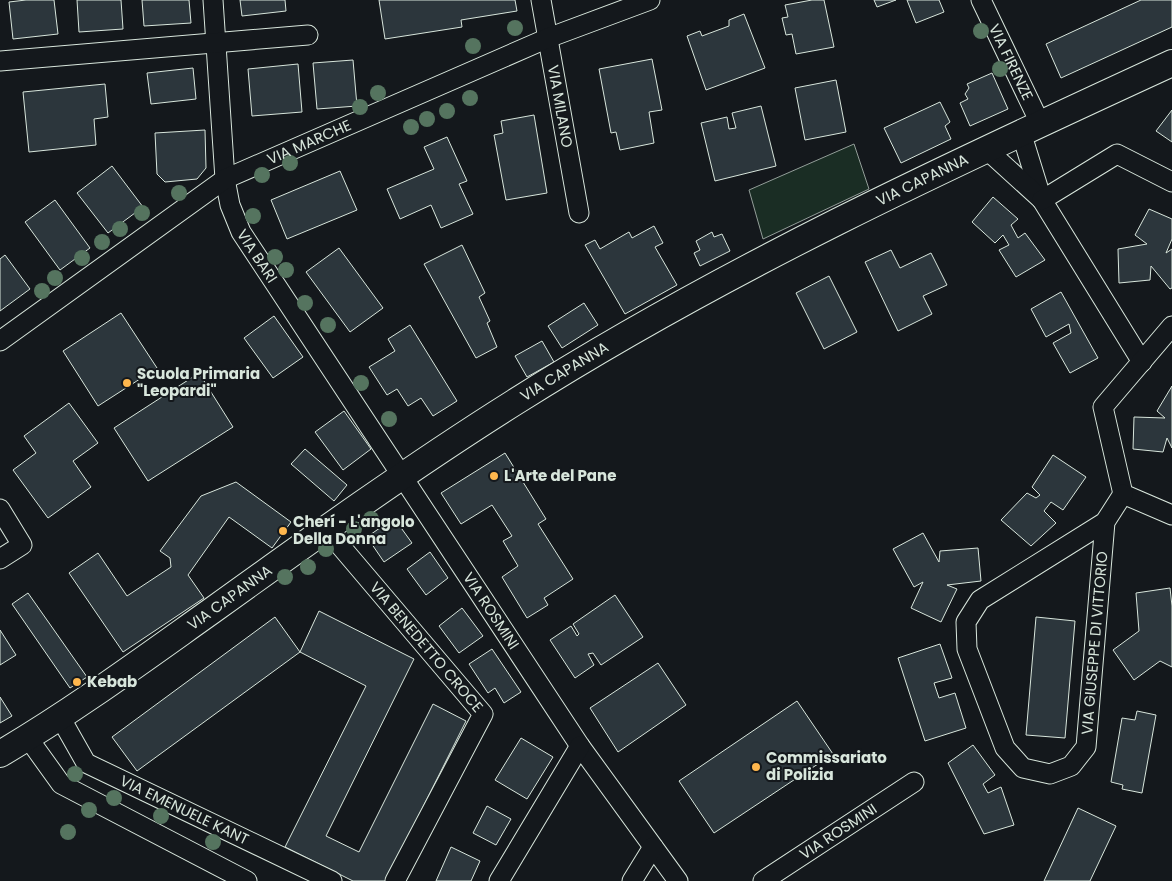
<svg xmlns="http://www.w3.org/2000/svg" width="1172" height="881" font-family="Poppins,sans-serif">
<style>
.green{fill:#1a2d24;stroke:#939e99}
.building{fill:#2c363c;stroke:#d8e6dc}
.lines{fill:none;stroke-linecap:round;stroke-linejoin:round}
.minor-casing{stroke:#d8e6dc;stroke-width:21}
.secondary-casing{stroke:#d8e6dc;stroke-width:28}
.minor{stroke:#14181c;stroke-width:19}
.secondary{stroke:#14181c;stroke-width:26}
.tree{fill:#55745f}
.poi-dot{fill:#ffb74d;stroke:#14181c;stroke-width:2}
.labels{text-anchor:middle;stroke-width:4;stroke-linejoin:round;paint-order:stroke}
.street-label{font-size:15px;fill:#d8e6dc;stroke:#14181c}
.poi-label{font-size:15px;font-weight:bold;fill:#d8e6dc;stroke:#14181c;text-anchor:start}
</style>
<rect width="100%" height="100%" fill="#14181c"/>
<path class="green" d="M854 144 869 189 763 239 749 190Z"/>
<g class="building">
<path d="M26 0H54L58 34 13 39 9 2Z"/>
<path d="M77 0H121L123 29 79 32Z"/>
<path d="M142 0H189L191 23 144 26Z"/>
<path d="M240 0H285L286 11 242 16Z"/>
<path d="M379 0H515L517 11 461 20 462 27 385 39Z"/>
<path d="M812 0H824L834 47 796 54 792 34 786 35 782 18 788 17 785 5Z"/>
<path d="M874 0H896L877 7Z"/>
<path d="M907 0H939L944 12 916 23Z"/>
<path d="M1141 0H1172V27L1061 78 1046 44Z"/>
<path d="M744 14 765 68 706 90 687 36 700 31 702 36 729 26V20Z"/>
<path d="M652 59 662 110 649 112 654 143 620 150 616 132 611 133 599 69Z"/>
<path d="M353 60 357 106 317 109 313 63Z"/>
<path d="M298 64 302 112 252 116 248 69Z"/>
<path d="M193 68 196 99 151 104 147 73Z"/>
<path d="M992 73 1008 109 970 126 960 103 968 99 965 94 969 88 967 84Z"/>
<path d="M836 80 846 132 805 140 795 88Z"/>
<path d="M105 84 108 117 94 119 96 145 29 152 23 92Z"/>
<path d="M940 102 950 122 945 126 951 139 901 163 884 128Z"/>
<path d="M761 106 776 166 715 181 701 123 727 117 729 129 736 128 732 113Z"/>
<path d="M1172 110V142L1156 131Z"/>
<path d="M534 115 547 193 506 200 494 135 503 133 501 121Z"/>
<path d="M205 130 206 168 197 179 165 182 157 174 155 133Z"/>
<path d="M447 137 467 181 459 184 473 214 441 228 431 205 400 219 387 189 434 169 424 147Z"/>
<path d="M112 166 143 207 108 233 77 193Z"/>
<path d="M340 171 357 210 287 239 271 200Z"/>
<path d="M993 197 1018 219 1011 225 1018 238 1025 233 1045 260 1016 277 999 250 1009 245 1003 235 995 243 972 222Z"/>
<path d="M55 200 90 248 60 270 25 222Z"/>
<path d="M1149 209 1172 219V239L1166 253 1172 249V288L1170 289 1151 266 1150 280 1119 283 1118 249 1147 244 1135 235Z"/>
<path d="M654 226 663 243 655 247 677 285 625 314 585 245 595 240 600 249 629 232 632 238Z"/>
<path d="M712 232 714 237 722 234 730 251 700 266 694 253 700 250 696 241Z"/>
<path d="M462 245 485 293 479 297 490 321 487 323 497 347 476 358 424 264Z"/>
<path d="M339 248 383 308 350 332 306 272Z"/>
<path d="M891 250 900 268 931 253 947 285 923 296 932 314 898 331 865 262Z"/>
<path d="M5 255 30 289 0 311V259Z"/>
<path d="M829 276 857 332 824 349 796 293Z"/>
<path d="M1061 292 1098 358 1070 373 1053 343 1071 333 1069 324 1046 337 1031 309Z"/>
<path d="M584 303 598 325 562 348 548 326Z"/>
<path d="M121 313 157 368 98 406 63 351Z"/>
<path d="M274 316 303 357 273 378 244 338Z"/>
<path d="M410 325 457 401 433 416 421 398 408 406 397 389 387 395 369 367 395 351 388 339Z"/>
<path d="M542 341 554 362 527 377 515 356Z"/>
<path d="M199 373 233 427 148 481 114 428Z"/>
<path d="M1172 386V448L1167 438 1163 452 1133 449 1134 417 1165 418 1157 411Z"/>
<path d="M69 403 98 443 73 461 91 487 48 518 13 470 36 453 24 436Z"/>
<path d="M344 411 371 449 343 470 315 432Z"/>
<path d="M305 449 347 485 334 501 291 464Z"/>
<path d="M505 453 546 519 538 524 573 579 544 598 548 605 527 618 502 577 518 566 503 541 512 536 492 505 461 524 441 493Z"/>
<path d="M1053 455 1086 477 1063 510 1051 502 1044 511 1056 523 1031 546 1001 520 1027 493 1036 498 1040 495 1032 487Z"/>
<path d="M236 482 291 522 272 548 229 517 188 575 204 598 123 652 69 573 98 553 127 596 171 567 170 558 160 551 201 496Z"/>
<path d="M394 518 412 543 384 562 367 537Z"/>
<path d="M923 533 939 562 940 551 978 548 981 581 947 585 957 589 941 622 911 608 923 582 914 587 893 549Z"/>
<path d="M430 552 448 578 426 595 407 569Z"/>
<path d="M1170 588 1172 606V667L1160 661 1134 680 1113 650 1139 631 1136 593Z"/>
<path d="M28 593 87 677 70 688 12 604Z"/>
<path d="M615 595 643 637 601 665 593 653 588 654 594 665 575 678 550 640 571 626 577 636 579 634 573 624Z"/>
<path d="M462 608 483 636 459 653 439 626Z"/>
<path d="M319 611 414 659 326 836 359 852 433 704 466 721 386 881H353L285 847 366 686 300 652Z"/>
<path d="M275 617 300 652 137 771 112 737Z"/>
<path d="M1036 617 1075 621 1065 738 1026 735Z"/>
<path d="M0 630 16 655 0 665Z"/>
<path d="M940 644 952 678 934 683 939 698 955 693 966 728 925 741 898 658Z"/>
<path d="M492 649 521 692 504 703 495 688 488 693 469 664Z"/>
<path d="M658 663 686 705 618 752 590 708Z"/>
<path d="M0 697 12 716 0 723Z"/>
<path d="M797 701 833 754 714 833 679 781Z"/>
<path d="M1137 711 1156 715 1142 793 1122 789 1123 785 1111 782 1122 718 1135 720Z"/>
<path d="M521 738 553 757 527 799 495 780Z"/>
<path d="M973 745 995 775 983 784 988 793 1001 787 1014 825 984 834 948 763Z"/>
<path d="M487 806 511 819 496 845 473 833Z"/>
<path d="M1078 808 1116 826 1090 881H1044Z"/>
<path d="M451 847 480 861 471 881H436Z"/>
</g>
<g class="lines">
<defs>
<g id="minor">
<path id="s1" d="M213 0 225 179 230 205 241 232 580 746 678 881"/>
<path id="s2" d="M541 0 579 213"/>
<path id="s3" d="M981 0 1040 123"/>
<path d="M0 61 308 35"/>
<path d="M1021 132 1042 200 1142 362"/>
<path d="M986 149 1041 199"/>
<path d="M1042 200 1117 154 1172 182"/>
<path d="M1172 326 1103 407 1123 494 1172 515"/>
<path id="s4" d="M0 341 225 179 548 38 650 0"/>
<path d="M0 509 22 545 0 559"/>
<path id="s5" d="M1105 522 980 600 966 622 967 649 1005 748 1023 768 1050 774 1071 766 1086 747 1105 522 1123 494"/>
<path id="s6" d="M326 529 483 714 395 881"/>
<path id="s7" d="M60 717 86 763 332 881"/>
<path d="M28 738 61 784 247 881"/>
<path d="M499 881 580 746"/>
<path d="M632 881 653 847"/>
<path id="s8" d="M763 881 914 782"/>
</g>
<g id="secondary">
<path id="s9" d="M0 754C73 711 141 661 210 612 310 540 410 468 515 402 723 270 948 166 1172 63"/>
</g>
</defs>
<use href="#minor" class="minor-casing"/>
<use href="#secondary" class="secondary-casing"/>
<use href="#minor" class="minor"/>
<use href="#secondary" class="secondary"/>
</g>
<g class="tree">
<circle cx="515" cy="28" r="8"/>
<circle cx="981" cy="31" r="8"/>
<circle cx="473" cy="46" r="8"/>
<circle cx="1000" cy="69" r="8"/>
<circle cx="378" cy="93" r="8"/>
<circle cx="470" cy="98" r="8"/>
<circle cx="360" cy="107" r="8"/>
<circle cx="447" cy="111" r="8"/>
<circle cx="427" cy="119" r="8"/>
<circle cx="411" cy="127" r="8"/>
<circle cx="290" cy="163" r="8"/>
<circle cx="262" cy="175" r="8"/>
<circle cx="179" cy="193" r="8"/>
<circle cx="142" cy="213" r="8"/>
<circle cx="253" cy="216" r="8"/>
<circle cx="120" cy="229" r="8"/>
<circle cx="102" cy="242" r="8"/>
<circle cx="275" cy="257" r="8"/>
<circle cx="82" cy="258" r="8"/>
<circle cx="286" cy="270" r="8"/>
<circle cx="55" cy="278" r="8"/>
<circle cx="42" cy="291" r="8"/>
<circle cx="305" cy="303" r="8"/>
<circle cx="328" cy="325" r="8"/>
<circle cx="361" cy="383" r="8"/>
<circle cx="389" cy="419" r="8"/>
<circle cx="371" cy="519" r="8"/>
<circle cx="354" cy="529" r="8"/>
<circle cx="326" cy="549" r="8"/>
<circle cx="308" cy="567" r="8"/>
<circle cx="285" cy="577" r="8"/>
<circle cx="75" cy="774" r="8"/>
<circle cx="114" cy="798" r="8"/>
<circle cx="89" cy="810" r="8"/>
<circle cx="161" cy="816" r="8"/>
<circle cx="68" cy="832" r="8"/>
<circle cx="213" cy="842" r="8"/>
</g>
<g class="poi-dot">
<circle cx="127" cy="383" r="5"/>
<circle cx="494" cy="476" r="5"/>
<circle cx="283" cy="531" r="5"/>
<circle cx="77" cy="682" r="5"/>
<circle cx="756" cy="767" r="5"/>
</g>
<g class="labels">
<g class="street-label">
<text dy="5" stroke="none"><textPath href="#s3" startOffset="69">VIA FIRENZE</textPath></text>
<text dy="5" stroke="none"><textPath href="#s2" startOffset="108">VIA MILANO</textPath></text>
<text dy="5" stroke="none"><textPath href="#s4" startOffset="369">VIA MARCHE</textPath></text>
<text dy="5" stroke="none"><textPath href="#s9" startOffset="1088">VIA CAPANNA</textPath></text>
<text dy="5" stroke="none"><textPath href="#s1" startOffset="264">VIA BARI</textPath></text>
<text dy="5" stroke="none"><textPath href="#s9" startOffset="682">VIA CAPANNA</textPath></text>
<text dy="5" stroke="none"><textPath href="#s9" startOffset="278">VIA CAPANNA</textPath></text>
<text dy="5" stroke="none"><textPath href="#s1" startOffset="689">VIA ROSMINI</textPath></text>
<text dy="5" stroke="none"><textPath href="#s5" startOffset="512">VIA GIUSEPPE DI VITTORIO</textPath></text>
<text dy="5" stroke="none"><textPath href="#s6" startOffset="155">VIA BENEDETTO CROCE</textPath></text>
<text dy="5" stroke="none"><textPath href="#s7" startOffset="162">VIA EMENUELE KANT</textPath></text>
<text dy="5" stroke="none"><textPath href="#s8" startOffset="90">VIA ROSMINI</textPath></text>
</g>
<g class="poi-label">
<text x="137" y="379">Scuola Primaria<tspan x="137" dy="17">"Leopardi"</tspan></text>
<text x="504" y="481">L'Arte del Pane</text>
<text x="293" y="527">Cherí - L'angolo<tspan x="293" dy="17">Della Donna</tspan></text>
<text x="87" y="687">Kebab</text>
<text x="766" y="763">Commissariato<tspan x="766" dy="17">di Polizia</tspan></text>
</g>
</g>
</svg>
